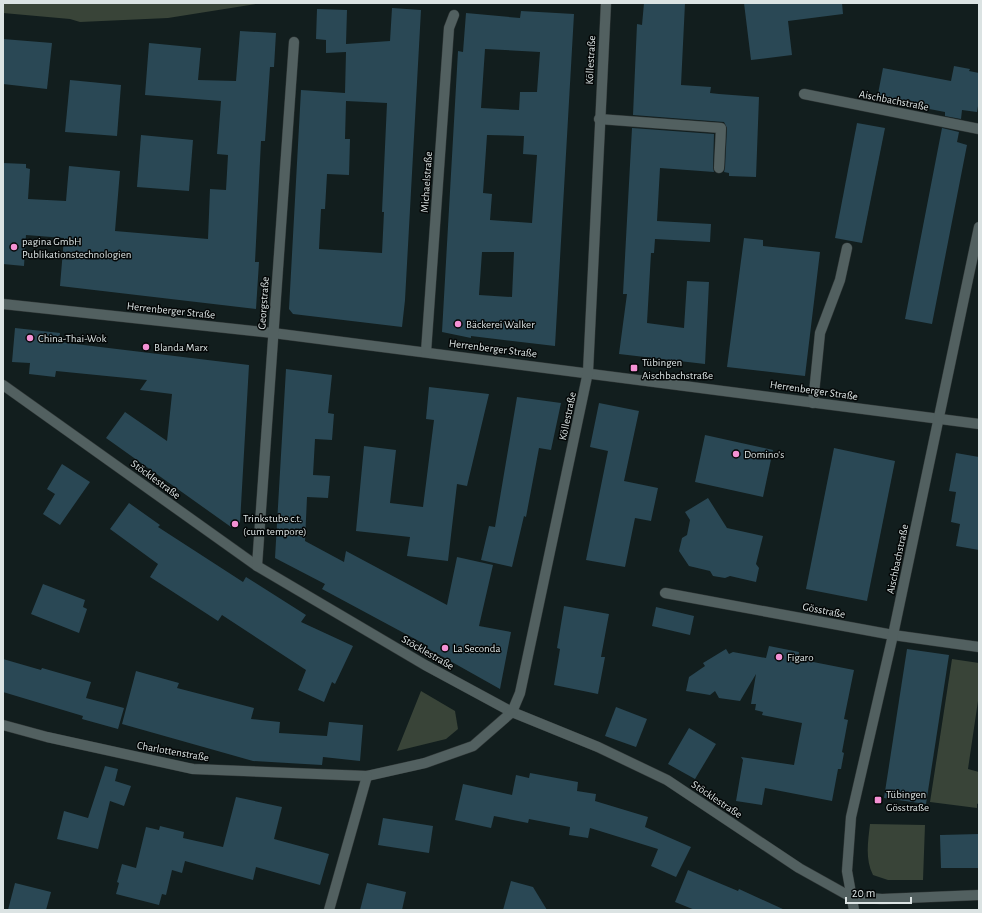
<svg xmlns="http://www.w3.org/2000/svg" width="982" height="913" font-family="'Alegreya Sans',sans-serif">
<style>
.green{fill:#394438}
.building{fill:#2a4855;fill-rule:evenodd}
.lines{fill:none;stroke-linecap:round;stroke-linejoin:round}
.minor-casing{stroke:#313838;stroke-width:11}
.minor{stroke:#526060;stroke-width:10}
.poi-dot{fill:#f491d4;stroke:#040707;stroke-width:1.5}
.labels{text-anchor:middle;stroke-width:3;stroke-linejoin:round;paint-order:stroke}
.street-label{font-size:11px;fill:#dbe3e3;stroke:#040707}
.poi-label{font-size:11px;fill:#dbe3e3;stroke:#040707;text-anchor:start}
</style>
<rect width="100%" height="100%" fill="#121e1e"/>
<g class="green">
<path d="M3 3H262L168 18 80 22 70 19 3 13Z"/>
<path d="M952 659 979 663V694L968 769 979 772V803L977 804V808L930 802Z"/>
<path d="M421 691 455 711 458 729 446 739 397 751Z"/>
<path d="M870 824 925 825 923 880H888L873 875C865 859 868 842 870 824Z"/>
</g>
<g class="building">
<path d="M644 3H685L681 85 711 87 710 93 719 94 759 97 756 177 729 176V173L724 172 725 168 727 128 724 122 633 115 637 24 642 25Z"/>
<path d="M744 3H842L843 14 788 21 792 55 751 60Z"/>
<path d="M392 8 421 10 405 300 402 327 293 314 289 309 301 90 345 93 346 52 326 53V40L316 39 317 9 347 10 346 44 390 41ZM346 101 387 103 382 212H384L382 253 319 249 321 209H325L327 174 349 175 350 139H345Z"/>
<path d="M521 11 574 14 555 346 471 336V338L442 332 458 51 463 52 466 13 520 18ZM485 49 540 52 537 92H520L519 110 481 108ZM487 135 524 136 523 154 537 155 532 223 490 220 492 194 483 193ZM482 252H514L512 297 479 295Z"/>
<path d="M240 31 276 33 274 67H270L265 141H261L255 262H259L256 309 60 286 64 238 26 235 24 266 3 264V163L26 164V168L30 169 28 199 66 201 69 166 120 171 115 231 208 239 210 189 226 190 228 155 217 154 221 101 145 95 149 43 201 48 198 80 236 81Z"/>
<path d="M3 39 52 43 47 89 3 84Z"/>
<path d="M954 66 970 69 969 71 979 73V100L977 112 962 110 961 119 945 116V112L877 99 883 68 951 81Z"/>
<path d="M70 80 121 85 117 136 65 132Z"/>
<path d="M857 123 885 128 862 243 835 238Z"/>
<path d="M632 128 714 134 713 168 714 172 660 168 657 221 711 224 710 242 655 239 654 253H651L647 323 684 328 687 281 709 282 705 364 619 354 627 294H623Z"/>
<path d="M942 128 959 132 957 142 967 145 932 324 905 319Z"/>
<path d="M141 135 193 140 189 191 137 187Z"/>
<path d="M744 238 763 240V246L820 252 805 376 727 367Z"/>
<path d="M15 328 60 333 59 342 249 365 240 523 231 527 106 438 125 412 167 441 172 394 140 390 147 380 56 371 55 377 29 374 30 363 12 362Z"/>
<path d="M286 369 332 375 328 413 334 414 332 440 315 439 313 475 330 476 328 498 307 497 305 541 344 562 346 551 447 605 457 557 493 565 479 626 511 632 500 689 427 648 428 646 322 589 325 584 275 558Z"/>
<path d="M429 387 489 394 467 486 457 484 448 561 407 556 410 537 356 531 364 446 396 450 390 503 423 507 434 420 426 419Z"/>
<path d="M517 397 561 403 551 450 539 448 526 517 524 516 512 567 481 560 489 526 495 527Z"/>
<path d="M599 403 639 411 624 481 658 488 651 521 635 518 625 567 586 560 608 451 590 447Z"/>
<path d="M705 435 773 450 763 497 695 482Z"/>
<path d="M834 448 895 461 867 601 806 589Z"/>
<path d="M956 453 979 457V550L956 546 960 524 951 522 956 492 949 491Z"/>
<path d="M62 464 90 482 60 525 43 514 55 494 47 489Z"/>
<path d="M708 498 727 528 763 536 756 564 759 568 756 582 730 576 725 578 713 576 710 571 689 566 679 551 682 538 687 535 690 520 685 512Z"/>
<path d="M129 503 160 525 158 527 243 582 246 577 306 615 301 622 353 646 335 684 332 682 324 702 298 690 306 670 222 615 218 621 150 577 158 564 110 529Z"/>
<path d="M43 584 85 600 83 607 87 609 79 633 31 614Z"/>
<path d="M564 606 609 614 601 657H605L598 694 554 685 560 649 557 648Z"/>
<path d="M656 607 694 616 690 635 652 626Z"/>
<path d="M769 646 799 652 798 659 854 670 844 719 848 720 842 752 844 753 841 769H838L832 801 765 788 762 805 736 801 743 760 741 757 794 765 802 723 762 715 763 712 755 710 756 704H751L756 674 740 701 719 698 715 691 710 695 686 691 689 677 705 666 703 663 726 649 729 654 733 652 766 658Z"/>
<path d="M907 649 949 655 926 804 884 798Z"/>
<path d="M3 659 41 670 42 668 91 682 86 698 124 708 118 729 82 719 83 716 3 692Z"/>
<path d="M136 671 179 683 177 688 254 708 251 719 280 722 279 733 327 736 329 722 363 725 360 761 323 757 322 765 253 761 122 724Z"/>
<path d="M616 707 647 719 636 747 605 736Z"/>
<path d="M689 728 716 744 695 779 668 764Z"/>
<path d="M105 766 118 769 115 781 131 786 124 806 110 801 98 849 57 839 64 811 88 818Z"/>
<path d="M530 773 578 782 577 791 596 794 595 801 648 817 645 827 691 847 676 877 651 866 658 849 590 828 588 838 569 835 570 827 529 819 528 823 494 816 491 828 455 820 463 784 512 795 516 775 529 778Z"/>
<path d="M236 797 282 807 274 839 329 854 320 885 256 867 253 880 185 861 182 873 172 870 166 895 162 894 159 905 116 894 119 883 117 882 122 864 136 868 146 827 159 830 160 826 184 832 183 838 223 847Z"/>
<path d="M383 818 433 826 429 853 378 845Z"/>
<path d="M979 834V868H941L940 835Z"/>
<path d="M688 870 738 891 739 889 785 910H695L675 902Z"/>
<path d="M511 881 533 887 547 910H503Z"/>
<path d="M15 883 51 892 46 910H8Z"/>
<path d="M367 883 406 892 402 910H360Z"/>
</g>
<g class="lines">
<defs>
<g id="minor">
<path d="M804 94 979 129"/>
<path d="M599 119 721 128 719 168"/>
<path d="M3 304 273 333 979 424"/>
<path d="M426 352 449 28 454 15"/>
<path d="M3 385 257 566 425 665 512 712 598 747 667 780 799 868 851 897 882 899 979 895"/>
<path d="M813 403 820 333 840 280 847 248"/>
<path d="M257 566 294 42"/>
<path d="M665 593 893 635 979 647"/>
<path d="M3 725 47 737 193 769 367 776 425 763 473 746 512 712 520 693 588 372 606 3"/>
<path d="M329 910 367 776"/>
<path d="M854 910 847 871 851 817 893 635 979 227"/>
</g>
</defs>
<use href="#minor" class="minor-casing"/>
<use href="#minor" class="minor"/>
</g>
<g class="poi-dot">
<circle cx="14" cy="247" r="4"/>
<circle cx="458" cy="324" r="4"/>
<circle cx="30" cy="338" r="4"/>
<circle cx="146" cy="347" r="4"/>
<rect x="630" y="364" width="8" height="8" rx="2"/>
<circle cx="736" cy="454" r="4"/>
<circle cx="235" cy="524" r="4"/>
<circle cx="445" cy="648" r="4"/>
<circle cx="779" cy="657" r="4"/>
<rect x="874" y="796" width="8" height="8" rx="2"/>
</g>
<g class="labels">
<g class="street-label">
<text transform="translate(590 60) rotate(-87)" y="4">Köllestraße</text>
<text transform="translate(894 100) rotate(11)" y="4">Aischbachstraße</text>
<text transform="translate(426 182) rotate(-86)" y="4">Michaelstraße</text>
<text transform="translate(263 303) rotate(-86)" y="4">Georgstraße</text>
<text transform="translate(171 310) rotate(6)" y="4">Herrenberger Straße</text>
<text transform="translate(493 348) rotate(7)" y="4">Herrenberger Straße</text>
<text transform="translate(814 390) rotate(8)" y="4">Herrenberger Straße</text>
<text transform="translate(567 416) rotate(-78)" y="4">Köllestraße</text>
<text transform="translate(156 479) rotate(36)" y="4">Stöcklestraße</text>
<text transform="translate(897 559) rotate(-78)" y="4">Aischbachstraße</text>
<text transform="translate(824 610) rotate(11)" y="4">Gösstraße</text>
<text transform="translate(428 652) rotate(30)" y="4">Stöcklestraße</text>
<text transform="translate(173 751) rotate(10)" y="4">Charlottenstraße</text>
<text transform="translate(717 799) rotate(34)" y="4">Stöcklestraße</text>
</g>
<g class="poi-label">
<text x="22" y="245">pagina GmbH<tspan x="22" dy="13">Publikationstechnologien</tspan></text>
<text x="466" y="328">Bäckerei Walker</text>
<text x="38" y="342">China-Thai-Wok</text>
<text x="154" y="351">Blanda Marx</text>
<text x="642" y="366">Tübingen<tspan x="642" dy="13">Aischbachstraße</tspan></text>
<text x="744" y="458">Domino's</text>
<text x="243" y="522">Trinkstube c.t.<tspan x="243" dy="13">(cum tempore)</tspan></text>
<text x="453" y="652">La Seconda</text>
<text x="787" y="661">Figaro</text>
<text x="886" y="798">Tübingen<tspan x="886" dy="13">Gösstraße</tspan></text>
</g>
</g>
<rect width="982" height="913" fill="none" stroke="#dbe3e3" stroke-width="8"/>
<path d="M846 897v6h65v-6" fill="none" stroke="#dbe3e3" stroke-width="2"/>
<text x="852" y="897" font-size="12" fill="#dbe3e3" stroke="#040707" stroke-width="3" paint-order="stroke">20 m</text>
</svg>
